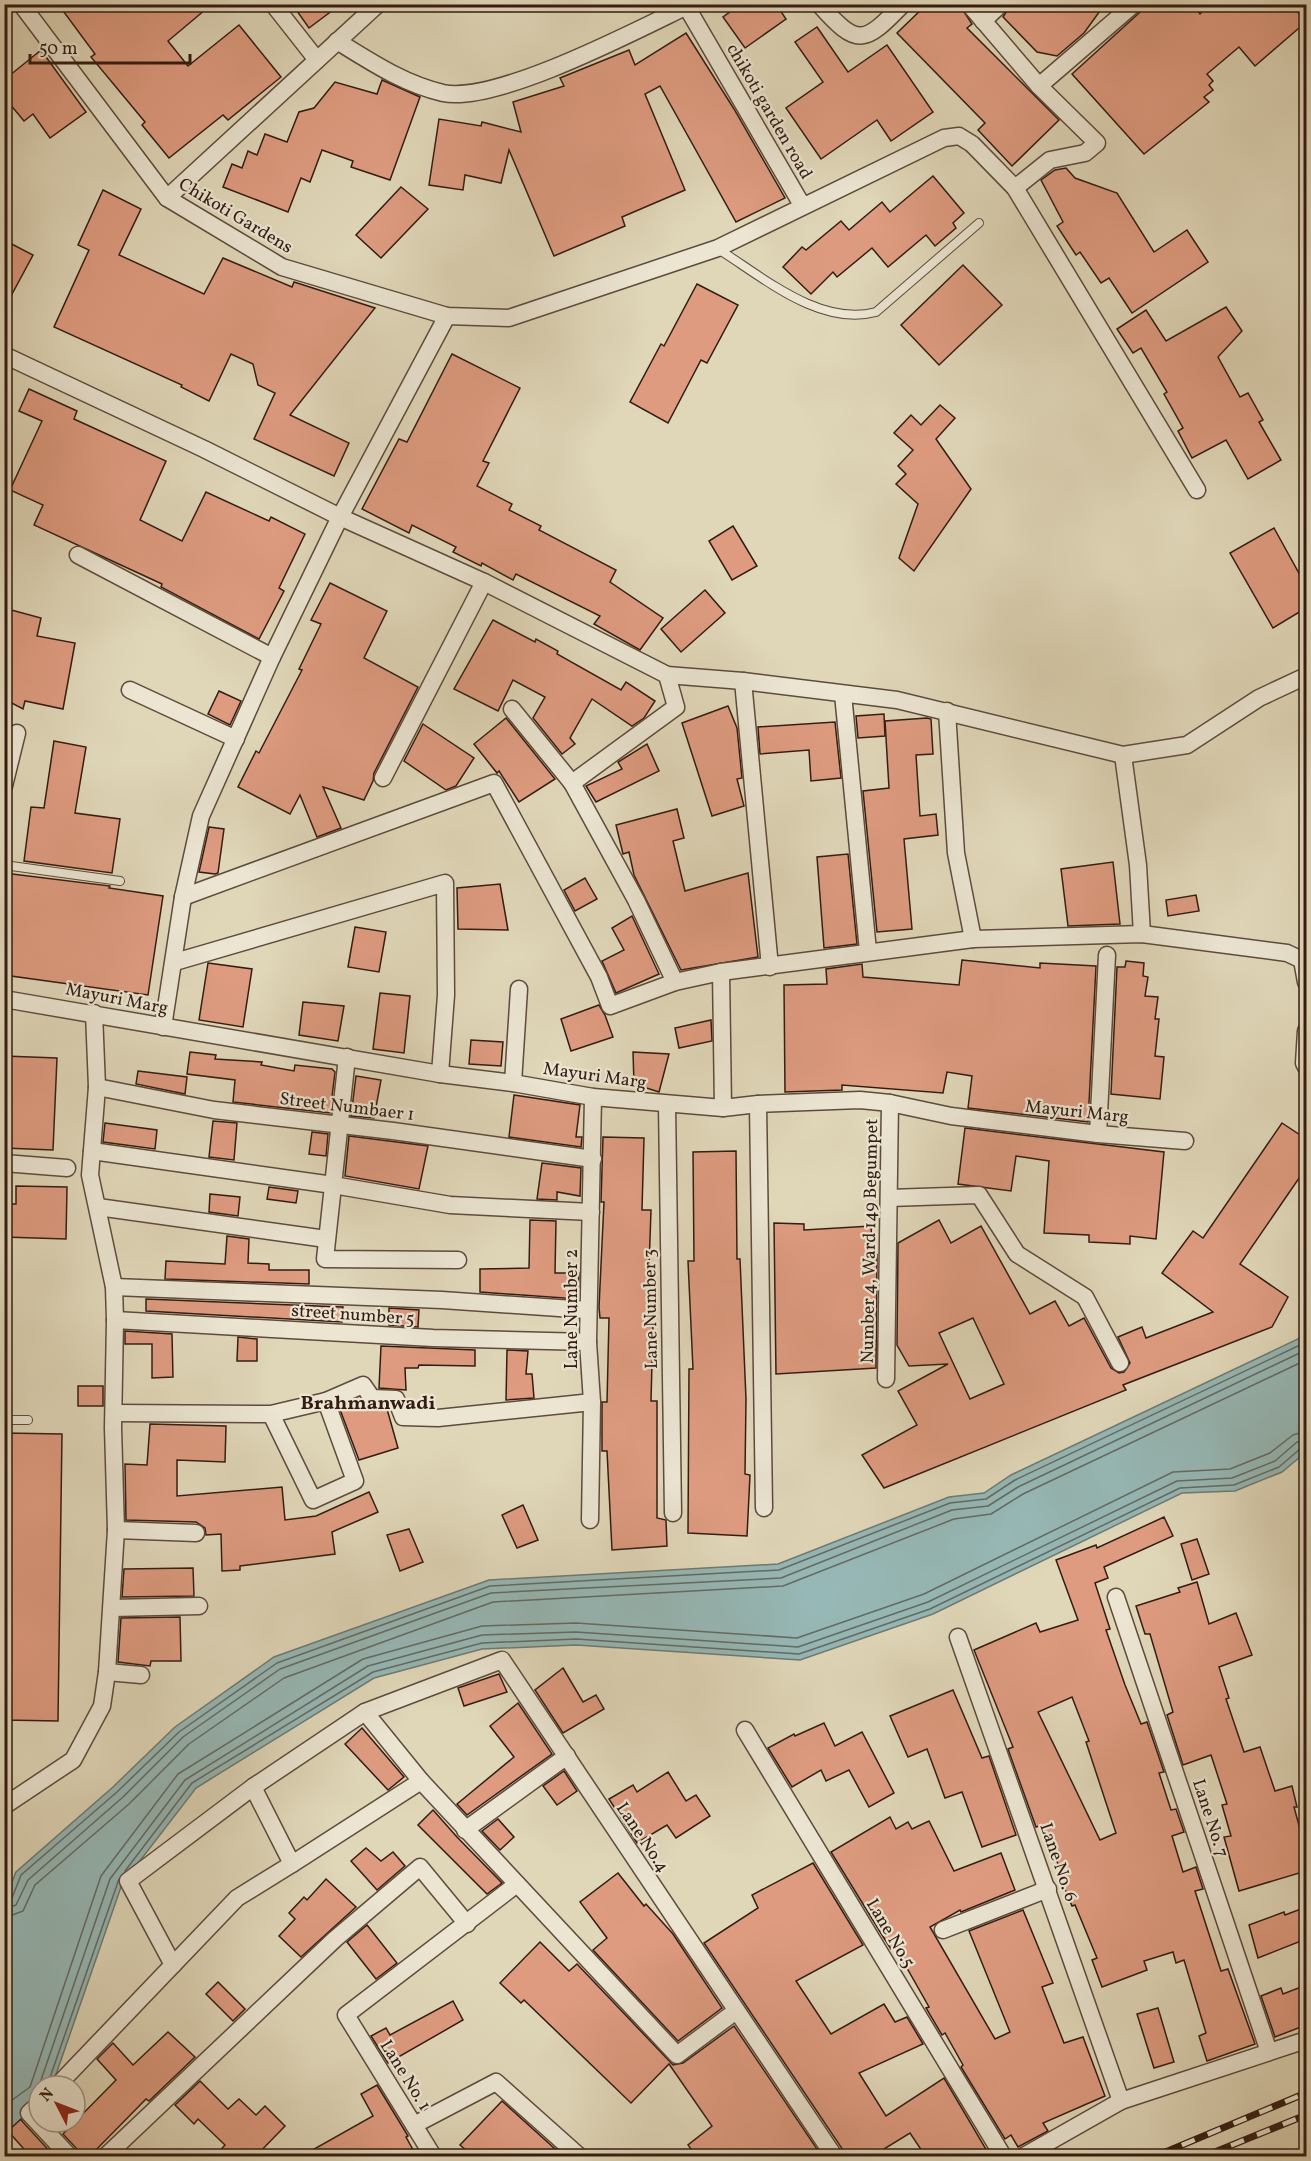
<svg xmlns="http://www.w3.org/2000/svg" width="1311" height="2161" font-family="Vollkorn,serif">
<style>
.water{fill:#96b8b6;stroke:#6e7a74;stroke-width:1.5}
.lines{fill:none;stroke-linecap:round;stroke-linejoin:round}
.shore{stroke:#646a64;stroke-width:1.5}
.building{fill:#de9b80;stroke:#331c12;stroke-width:1.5;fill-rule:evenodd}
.service-casing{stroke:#5e4b3c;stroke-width:10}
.minor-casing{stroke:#5e4b3c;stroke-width:19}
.service{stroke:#ebe5d2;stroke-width:8}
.minor{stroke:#ebe5d2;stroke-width:16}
.rail-casing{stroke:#331c12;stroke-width:7}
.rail{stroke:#ebe5d2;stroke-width:4.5;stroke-dasharray:14;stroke-linecap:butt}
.labels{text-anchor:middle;stroke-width:4.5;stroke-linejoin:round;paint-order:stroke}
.street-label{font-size:18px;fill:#331c12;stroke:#ebe5d2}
.neighbourhood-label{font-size:20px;font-weight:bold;fill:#331c12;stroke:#ebe5d2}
</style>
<rect width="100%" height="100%" fill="#e0d7b9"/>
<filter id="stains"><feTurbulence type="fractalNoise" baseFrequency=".00333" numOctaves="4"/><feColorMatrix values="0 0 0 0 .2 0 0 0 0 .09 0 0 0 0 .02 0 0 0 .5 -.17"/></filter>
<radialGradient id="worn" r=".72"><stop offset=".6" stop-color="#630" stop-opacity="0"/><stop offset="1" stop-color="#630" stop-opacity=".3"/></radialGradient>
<path class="water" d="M1306 1331V1452L1282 1472 1235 1491 1182 1493 933 1614 800 1660 576 1645 482 1649 374 1678 196 1788 122 1884 52 2086H39V2108L5 2134 4 1902 16 1872 113 1787 175 1727 274 1657 489 1580 778 1564 949 1497 984 1493 1011 1475 1298 1339Z"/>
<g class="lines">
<g class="shore">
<path d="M125 1871 192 1783 373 1672 482 1643 576 1639 799 1654 930 1609 1180 1488 1234 1485 1279 1467 1300 1449 1306 1448"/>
<path d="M4 1901 12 1898 21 1875 117 1792 179 1732 277 1663 490 1586 779 1570 950 1503 986 1499 1015 1480 1300 1345 1306 1339"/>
<path d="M4 1909 16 1905 28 1880 123 1797 183 1737 280 1669 491 1593 781 1578 952 1510 988 1506 1018 1487 1306 1350"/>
<path d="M4 1918 23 1911 35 1885 129 1804 189 1744 284 1678 493 1602 783 1586 954 1519 991 1514 1023 1494 1306 1360"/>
<path d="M39 2086 110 1879 185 1780 368 1666 482 1635 576 1632 798 1647 928 1602 1177 1481 1232 1478 1275 1461 1297 1442 1306 1440"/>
<path d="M47 2086 119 1879"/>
<path d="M4 2106 30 2087 101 1876 178 1774 363 1659 482 1626 576 1623 797 1638 924 1594 1173 1472 1230 1469 1270 1453 1293 1435 1306 1431"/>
</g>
</g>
<g class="building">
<path d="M58 4H212L168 41 188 66 239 25 281 77 228 120 223 115 169 158 142 125 145 122 91 57 95 54Z"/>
<path d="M292 4H341L309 28Z"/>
<path d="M741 4H776L786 19 745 48 723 17Z"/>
<path d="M927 4H959L972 24 967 28 1059 120 1012 166 978 130 985 123 897 33Z"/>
<path d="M1011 4H1105L1084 33 1057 56 1037 52 1003 17Z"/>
<path d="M1149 4H1192L1200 14 1210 4H1291L1306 22 1255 66 1239 47 1207 74 1213 81 1209 85 1213 90 1204 97 1209 102 1144 154 1072 74Z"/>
<path d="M817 27 848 72 887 45 933 112 891 141 877 120 821 159 786 108 823 82 795 42Z"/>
<path d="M686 33 734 109 785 198 736 222 660 86 645 94 685 190 622 217 625 226 554 256 509 150 501 183 465 175 463 190 429 185 439 119 481 126 482 122 521 132 513 102 564 86 560 78 629 50 635 65Z"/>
<path d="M41 50 86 112 50 138 33 114 24 121 4 97V80Z"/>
<path d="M382 80 420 97 390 180 351 167 353 161 322 150 310 182 301 178 288 212 223 187 232 164 242 168 248 151 257 155 265 134 287 142 299 112 314 108 335 82 377 94Z"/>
<path d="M1066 168 1075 178 1117 193 1154 252 1187 230 1208 262 1132 313 1109 278 1101 283 1080 252 1076 255 1057 226 1063 222 1041 180 1055 170Z"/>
<path d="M933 176 964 213 953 223 956 228 935 246 926 235 888 267 872 248 837 277 833 272 811 294 783 267 802 247 806 250 841 221 849 230 882 202 890 212Z"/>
<path d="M401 187 428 209 381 258 356 235Z"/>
<path d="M103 190 141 209 119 255 204 294 223 258 292 287 294 282 375 308 290 415 349 443 334 476 254 439 275 393 258 385 253 364 231 354 209 401 181 387 182 385 54 327 89 250 78 245Z"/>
<path d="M4 240 33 255 4 309Z"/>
<path d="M963 265 1002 305 939 365 901 325Z"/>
<path d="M697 284 738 305 707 363 701 360 668 423 630 402 661 344 664 346Z"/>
<path d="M1226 307 1242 331 1218 357 1240 397 1248 393 1263 420 1259 422 1281 460 1248 479 1226 440 1192 458 1178 431 1183 428 1164 394 1167 392 1141 348 1133 353 1117 329 1146 310 1166 341Z"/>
<path d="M452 354 520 388 483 461 489 463 477 486 512 504 509 510 541 526 539 530 616 570 610 582 663 618 640 650 594 624 600 616 516 574 513 580 482 563 481 566 453 552 456 547 412 525 409 533 362 509 399 439 407 442Z"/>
<path d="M29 389 77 411 74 419 166 461 140 520 182 541 206 492 269 521 271 517 305 534 279 588 284 591 259 639 161 587 162 584 34 525 43 505 10 490 42 421 19 411Z"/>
<path d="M940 405 955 418 936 439 971 489 914 571 899 558 918 504 896 484 906 474 898 466 913 450 894 433 911 415 921 425Z"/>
<path d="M733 526 757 566 732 580 709 541Z"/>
<path d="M1274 528 1306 586V608L1273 628 1230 553Z"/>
<path d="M330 583 387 611 364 658 418 687 374 773 373 781 364 800 323 787 341 828 317 837 300 795 290 814 238 787 256 751 259 753 302 670 299 669 321 624 311 620Z"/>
<path d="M705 590 725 613 681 652 661 629Z"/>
<path d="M4 608 41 618 37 636 75 643 63 709 25 701 23 709 4 699Z"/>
<path d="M493 620 535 642 536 639 558 651 557 654 621 690 626 682 655 701 644 718 632 726 592 699 570 738 575 744 562 754 533 718 545 697 513 680 498 711 454 689Z"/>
<path d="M219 691 241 701 230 725 208 714Z"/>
<path d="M728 706 737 728 742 778 737 779 744 806 712 816 682 723Z"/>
<path d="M884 714 885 736 858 738 856 716Z"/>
<path d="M506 718 555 779 519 802 499 771 497 773 474 744Z"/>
<path d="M927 718 931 719 933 754 916 755 920 816 936 814 938 835 904 839 912 929 877 932 863 791 889 788 885 721Z"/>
<path d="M835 722 841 778 811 781 809 750 760 754 758 727Z"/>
<path d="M423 724 474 758 456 786 446 790 404 761Z"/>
<path d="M54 741 86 747 75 813 120 819 112 873 24 861 31 807 44 808Z"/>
<path d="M647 744 659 771 596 802 586 786 622 769 618 762Z"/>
<path d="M677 809 684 838 673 841 685 891 748 873 758 957 681 970 634 875 629 852 623 854 616 825Z"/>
<path d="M209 827 224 829 218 873 215 874 199 872Z"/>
<path d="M848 854 857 944 824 948 817 857Z"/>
<path d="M1113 862 1120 924 1068 926 1061 869Z"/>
<path d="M4 873 110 886 109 888 163 896 148 995 4 975Z"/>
<path d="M585 878 597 899 575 911 564 890Z"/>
<path d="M500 884 508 930 458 929 457 888Z"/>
<path d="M1196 895 1199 911 1168 916 1166 900Z"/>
<path d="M632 916 659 974 616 993 602 961 624 950 612 928Z"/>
<path d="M355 927 386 932 379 972 348 967Z"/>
<path d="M962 960 1040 968V963L1096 966 1088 1122 968 1108 972 1076 947 1072 943 1093 842 1085V1090L785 1092 784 985 827 984 826 969 862 964 863 977 959 985Z"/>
<path d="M1126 961 1144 963 1143 976 1148 977 1145 996 1158 997 1155 1019H1159L1155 1056 1164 1057 1160 1099 1111 1094 1117 967H1125Z"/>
<path d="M208 963 252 969 243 1027 199 1020Z"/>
<path d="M380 993 410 996 404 1053 373 1049Z"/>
<path d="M303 1002 344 1006 338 1041 299 1035Z"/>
<path d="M599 1005 605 1015 613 1037 571 1051 561 1019Z"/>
<path d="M711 1020 712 1041 679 1048 675 1028Z"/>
<path d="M471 1040 503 1042 501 1066 469 1064Z"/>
<path d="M190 1052 216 1055 215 1059 262 1062 261 1065 294 1071 295 1065 332 1069 335 1072 330 1113 233 1102 235 1080 187 1074Z"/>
<path d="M633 1052 669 1054 659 1092 634 1084Z"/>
<path d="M4 1056 57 1058 53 1150 4 1148Z"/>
<path d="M138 1071 187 1077 185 1094 136 1084Z"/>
<path d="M356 1076 381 1080 374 1118 351 1116Z"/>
<path d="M514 1095 580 1105 576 1137H582L581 1147 509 1137Z"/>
<path d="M213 1121 237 1123 234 1160 209 1157Z"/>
<path d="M105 1123 157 1130 155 1149 103 1142Z"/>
<path d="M1282 1123 1306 1139V1168L1240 1264 1288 1297 1272 1327 1123 1385 1126 1390 884 1488 862 1455 917 1425 898 1391 948 1364 909 1366 897 1345 898 1243 939 1220 951 1243 981 1226 1030 1314 1055 1301 1069 1326 1084 1318 1111 1368 1119 1373 1124 1372 1130 1363 1118 1337 1142 1327 1146 1338 1213 1312 1162 1273 1193 1231 1203 1238ZM973 1318 1004 1384 970 1399 939 1333Z"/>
<path d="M965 1128 1164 1152 1156 1239 1130 1236V1244L1089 1242V1235L1044 1233 1049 1161 1016 1156 1011 1191 958 1184Z"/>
<path d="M312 1132 328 1134 326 1156 309 1154Z"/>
<path d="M349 1136 428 1146 419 1189 345 1176Z"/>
<path d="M603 1137 644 1138 642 1210H651L647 1325H653L651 1401H657V1518L666 1520 667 1546 612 1550 607 1451H602V1402H607L609 1318H600L599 1307 604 1202H601Z"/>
<path d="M736 1151 737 1259H740L746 1399 745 1474 750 1475 747 1536 688 1533 689 1369H693L688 1261H694L693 1152Z"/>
<path d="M542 1163 581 1168 580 1196 557 1192V1200L537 1199Z"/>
<path d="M16 1186 67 1187 66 1239 4 1237V1204H16Z"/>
<path d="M269 1187 298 1191 296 1203 267 1199Z"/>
<path d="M210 1194 240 1197 238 1216 209 1212Z"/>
<path d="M530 1220 556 1221 555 1273H579L578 1299 480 1292V1269L529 1268Z"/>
<path d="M774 1223 804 1224V1230L871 1226 873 1257 877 1255 876 1368 776 1374Z"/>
<path d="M227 1236 249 1239 248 1263 269 1264V1270H309V1284L165 1279 166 1261 225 1264Z"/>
<path d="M146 1299 343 1307 342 1322 146 1311Z"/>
<path d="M389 1308 419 1310 418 1327 389 1325Z"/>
<path d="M125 1331 172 1334 173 1377 152 1378V1344H125Z"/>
<path d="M238 1337 257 1339V1361H237Z"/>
<path d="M381 1346 475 1350V1366L419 1365 418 1368H405L406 1390 379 1388Z"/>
<path d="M507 1350 528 1351 526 1374H532L534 1398 506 1400Z"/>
<rect x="78" y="1386" width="25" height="20"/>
<path d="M361 1400 367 1407 387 1409 398 1448 359 1460 339 1407Z"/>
<path d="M150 1424 226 1426 225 1462 177 1460V1496L282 1487 285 1520 316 1516 369 1492 378 1512 332 1532 335 1554 240 1566V1570L222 1571 221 1534 206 1535 205 1528 196 1522 126 1520 125 1464 147 1465Z"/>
<path d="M4 1433 62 1434 58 1721 4 1720Z"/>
<path d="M523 1505 538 1540 517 1548 502 1515Z"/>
<path d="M1164 1517 1173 1536 1104 1567 1108 1578 1095 1583 1110 1629 1106 1630 1125 1685 1141 1724 1147 1722 1164 1772 1159 1773 1171 1810 1176 1809 1184 1832 1172 1836 1183 1872 1196 1867 1203 1889 1195 1891 1221 1971 1228 1969 1255 2044 1207 2061 1199 2036 1206 2033 1184 1960 1176 1963 1173 1952 1144 1961 1147 1970 1102 1987 1092 1960 1097 1958 1075 1905 1072 1906 1062 1882 1065 1881 1042 1825 1036 1827 1008 1749 1013 1747 974 1650 1036 1623 1040 1632 1078 1620 1056 1560 1096 1545 1097 1548ZM1072 1697 1089 1741 1086 1742 1116 1833 1100 1840 1038 1712Z"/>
<path d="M409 1529 423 1562 400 1571 387 1535Z"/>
<path d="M1197 1539 1209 1574 1192 1580 1181 1544Z"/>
<path d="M193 1568 194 1596 122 1597 124 1569Z"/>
<path d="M1197 1582 1209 1624 1236 1613 1252 1655 1219 1667 1229 1698 1226 1699 1244 1752 1260 1747 1275 1791 1292 1786 1297 1807H1294L1306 1851V1871L1239 1891 1224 1837 1231 1836 1222 1805 1227 1804 1211 1755 1183 1765 1167 1715 1173 1712 1150 1634H1145L1136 1606 1180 1592 1178 1588Z"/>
<path d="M180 1617 181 1661H151L150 1666 118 1662 121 1618Z"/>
<path d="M563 1668 583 1702 596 1695 604 1709 563 1733 535 1690Z"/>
<path d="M499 1674 507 1692 464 1706 458 1688Z"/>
<path d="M953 1690 982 1758 989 1756 1016 1835 982 1847 962 1792 945 1798 927 1749 908 1757 890 1716Z"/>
<path d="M518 1703 552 1754 467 1815 457 1804 514 1757 490 1726Z"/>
<path d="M824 1723 835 1746 862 1732 894 1793 869 1807 849 1770 826 1781 821 1770 792 1787 768 1748 794 1734 795 1736Z"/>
<path d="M362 1728 404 1777 388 1790 345 1744Z"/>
<path d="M564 1771 577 1791 557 1805 543 1786Z"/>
<path d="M668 1772 686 1801 696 1795 710 1816 676 1838 667 1825 637 1843 609 1799 633 1785 637 1792Z"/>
<path d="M433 1810 457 1837 502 1883 487 1894 418 1825Z"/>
<path d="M890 1817 896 1829 908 1822 912 1829 929 1821 954 1871 1001 1853 1015 1890 961 1912 960 1910 930 1927 995 2039 1010 2032 969 1931 1023 1910 1053 1983 1042 1987 1064 2043 1083 2037 1105 2096 1043 2123 1048 2131 1018 2147 1011 2135 1005 2139 961 2067 963 2065 945 2033 942 2035 926 2008 929 2007 895 1947 891 1949 882 1935 831 1852Z"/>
<path d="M498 1819 514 1837 500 1850 482 1831Z"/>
<path d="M366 1848 381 1861 393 1852 405 1866 377 1890 351 1861Z"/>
<path d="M813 1863 863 1945 796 1981 831 2034 884 2004 895 2022 907 2017 923 2044 859 2073 886 2116 944 2078 987 2151 978 2157H926L910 2133 871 2157H844L843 2150 704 1943 758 1908 752 1895Z"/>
<path d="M618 1873 644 1906 646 1904 673 1934 722 2008 678 2041 593 1950 607 1938 580 1902Z"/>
<path d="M326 1879 356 1907 301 1957 279 1936 295 1919 289 1913 304 1897 307 1900Z"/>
<path d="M1306 1907V1939L1258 1958 1249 1925 1284 1912 1285 1915Z"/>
<path d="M367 1925 397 1963 376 1979 347 1942Z"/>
<path d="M540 1942 569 1971 577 1964 673 2065 683 2063 734 2026 819 2152 813 2157H697L688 2145 712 2126 669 2064 631 2103 524 2000 521 2003 500 1983Z"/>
<path d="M218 1982 245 2009 233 2021 206 1994Z"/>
<path d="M1306 1985V2025L1275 2037 1261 1996 1281 1988 1283 1994Z"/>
<path d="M453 2001 463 2020 388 2063 371 2036 386 2028 390 2035Z"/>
<path d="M1158 2008 1174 2062 1154 2068 1137 2014Z"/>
<path d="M168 2032 195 2057 149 2101 146 2099 89 2157H79L77 2149 63 2134 116 2080 97 2059 113 2043 133 2065Z"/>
<path d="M200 2081 228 2109 239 2099 256 2115 265 2106 285 2126 255 2157H214L225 2145 198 2119 194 2124 175 2105Z"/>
<path d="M377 2085 408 2136 406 2137 417 2157H300L373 2116 361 2094Z"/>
<path d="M502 2101 564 2157H474L460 2145Z"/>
<path d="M21 2119V2120L55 2157H31L8 2131Z"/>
</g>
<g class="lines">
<defs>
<g id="service">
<path d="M718 249C763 277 820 327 876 312L979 223"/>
<path d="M4 865 120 881"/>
<path d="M4 1420H28"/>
</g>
<g id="minor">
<path d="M21 4 167 198 282 267 447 316 509 318 718 248 944 138 959 136 972 144 1015 188 1197 490"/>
<path d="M273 4 317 60"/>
<path d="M685 4 802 205"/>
<path d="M819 4C858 48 864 44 903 4"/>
<path d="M969 4 1039 86 1097 143 1085 153 1050 160 1015 188"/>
<path d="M1305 4 1306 6"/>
<path d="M4 7 8 4"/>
<path d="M983 21 1001 4"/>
<path d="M337 41C371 62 404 84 443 93 496 104 635 31 687 6"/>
<path d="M1039 86 1134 4"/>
<path d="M167 198 378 4"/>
<path d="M4 355 204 449 340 517 484 582 667 675 743 681 897 700 1123 755 1138 865 1142 934"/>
<path d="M78 555 272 657"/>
<path d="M667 675 676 707 572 783 636 900 675 982"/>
<path d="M743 681 770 967"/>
<path d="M130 690 236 739"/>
<path d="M843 694 868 951"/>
<path d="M512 709 572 783"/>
<path d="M947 711 956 853 973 939"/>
<path d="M1123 755 1187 745 1259 698 1306 676"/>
<path d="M383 778 484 582"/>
<path d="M4 786 17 733"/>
<path d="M183 897 494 783 599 977 610 1006 675 982 721 972 973 939 1142 934 1287 953 1302 960 1306 982"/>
<path d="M175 962 445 883 446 995 440 1074"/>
<path d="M721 972 723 1108"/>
<path d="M4 999 440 1074 513 1083 593 1097 723 1108 758 1104 860 1100 890 1103 951 1116 1098 1134 1185 1141"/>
<path d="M163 1027 183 897 201 816 272 657 340 517 447 316"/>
<path d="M1306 1031 1304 1063 1306 1067"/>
<path d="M347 1057 325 1259 458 1260"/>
<path d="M513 1083 519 989"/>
<path d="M97 1087 214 1110 393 1131 593 1159"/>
<path d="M758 1104 764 1508"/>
<path d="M667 1105 673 1513"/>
<path d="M1098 1134 1107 955"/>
<path d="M92 1151 333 1185 450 1205 591 1212"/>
<path d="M4 1163 67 1168"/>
<path d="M889 1198 979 1195 1017 1254 1085 1297 1120 1363"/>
<path d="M98 1207 326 1239"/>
<path d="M114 1287 442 1300 588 1310"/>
<path d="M115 1320 433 1338 588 1342"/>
<path d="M886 1379 890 1103"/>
<path d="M326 1401 363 1385 372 1398 396 1399 403 1417 438 1418 592 1402"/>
<path d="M115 1413 271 1414 326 1401 355 1481 313 1500 271 1414"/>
<path d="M590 1520 592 1402 588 1342 593 1097"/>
<path d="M116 1530 196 1533"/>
<path d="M1116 1597 1269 2052"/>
<path d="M112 1608 199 1606"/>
<path d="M958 1637 1121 2101"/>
<path d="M107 1672 141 1675"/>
<path d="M365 1712 421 1781 677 2055 736 2011"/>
<path d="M745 1730 1003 2156"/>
<path d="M4 1806 73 1760 102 1706 107 1672 116 1530 113 1428 115 1320 114 1287 90 1175 97 1087 94 1013"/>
<path d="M465 1830 567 1756"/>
<path d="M292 1864 421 1781"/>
<path d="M943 1930 1048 1889"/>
<path d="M173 1965 128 1881 253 1787 365 1712 502 1660 834 2156"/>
<path d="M57 2086 237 1898 292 1864 253 1787"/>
<path d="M39 2104 29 2113 69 2156"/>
<path d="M414 2125 496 2082 579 2156"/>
<path d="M106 2156 335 1939 420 1867 467 1924"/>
<path d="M433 2156 346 2015 517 1884"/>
<path d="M1024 2156 1121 2101 1306 2040"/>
</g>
</defs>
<use href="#service" class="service-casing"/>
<use href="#minor" class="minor-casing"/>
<use href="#service" class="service"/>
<use href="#minor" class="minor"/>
<defs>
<g id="rail">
<path d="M1156 2156 1306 2093"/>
<path d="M1205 2156 1306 2115"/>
</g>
</defs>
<use href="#rail" class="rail-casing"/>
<use href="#rail" class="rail"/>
</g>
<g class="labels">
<g class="street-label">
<text transform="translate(770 111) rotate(60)" y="6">chikoti garden road</text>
<text transform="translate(236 215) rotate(31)" y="6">Chikoti Gardens</text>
<text transform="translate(117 998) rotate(11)" y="6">Mayuri Marg</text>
<text transform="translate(595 1075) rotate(8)" y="6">Mayuri Marg</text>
<text transform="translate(347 1106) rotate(7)" y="6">Street Numbaer 1</text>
<text transform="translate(1077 1111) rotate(6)" y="6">Mayuri Marg</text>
<text transform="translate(869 1241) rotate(-89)" y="6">Number 4, Ward 149 Begumpet</text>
<text transform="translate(571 1309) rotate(-90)" y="6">Lane Number 2</text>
<text transform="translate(650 1309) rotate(-91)" y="6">Lane Number 3</text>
<text transform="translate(353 1314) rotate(4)" y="6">street number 5</text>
<text transform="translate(1211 1818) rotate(72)" y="6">Lane No. 7</text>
<text transform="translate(643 1837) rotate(56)" y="6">Lane No.4</text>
<text transform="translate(1059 1862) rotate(71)" y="6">Lane No. 6</text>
<text transform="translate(891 1933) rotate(59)" y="6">Lane No.5</text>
<text transform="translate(406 2075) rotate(58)" y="6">Lane No. 1</text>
</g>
<g class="neighbourhood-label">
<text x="368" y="1409">Brahmanwadi</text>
</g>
</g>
<rect width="1311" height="2161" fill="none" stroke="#e0d7b9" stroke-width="24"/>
<rect x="6" y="6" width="1299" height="2149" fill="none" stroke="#331c12" stroke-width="3"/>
<rect x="12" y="12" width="1287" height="2137" fill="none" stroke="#331c12" stroke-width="1.5"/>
<g transform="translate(57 2104) rotate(312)"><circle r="28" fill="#ebe5d2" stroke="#a19585" stroke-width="1.5"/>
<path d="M0-4.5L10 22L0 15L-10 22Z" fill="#8f2418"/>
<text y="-9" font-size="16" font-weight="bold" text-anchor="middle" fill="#331c12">N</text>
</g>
<path d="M30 54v9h160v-9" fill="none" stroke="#331c12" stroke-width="3"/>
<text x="39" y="54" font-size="18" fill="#331c12" stroke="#ebe5d2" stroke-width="4.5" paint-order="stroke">50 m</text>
<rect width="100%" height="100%" filter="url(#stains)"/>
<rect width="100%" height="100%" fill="url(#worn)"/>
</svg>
